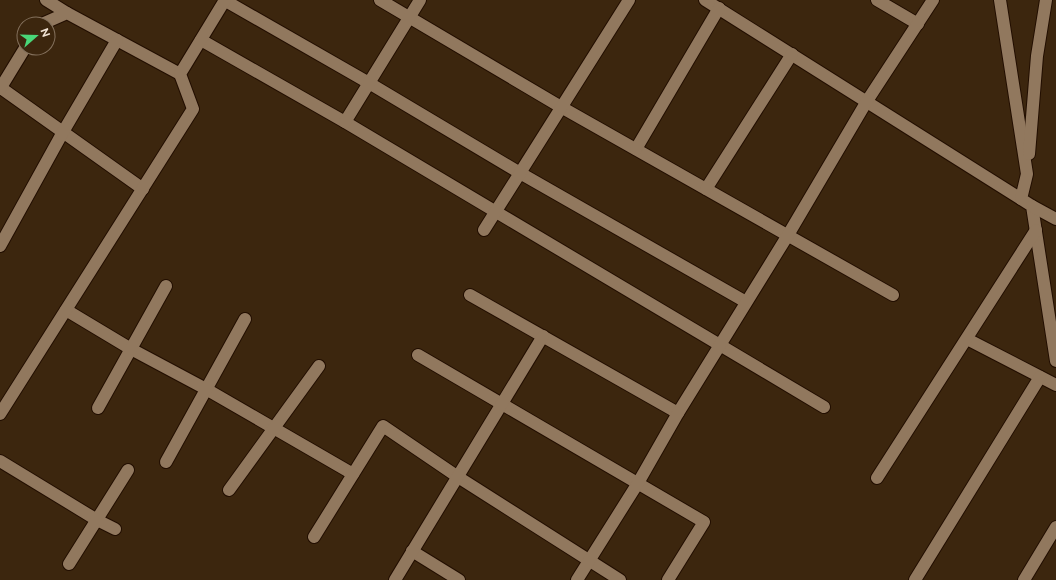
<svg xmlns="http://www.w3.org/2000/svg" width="1056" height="580" font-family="Raleway,sans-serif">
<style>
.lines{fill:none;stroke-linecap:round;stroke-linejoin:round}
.street-casing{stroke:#220e00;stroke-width:14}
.street{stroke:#91785e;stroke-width:12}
</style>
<rect width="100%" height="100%" fill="#3c260e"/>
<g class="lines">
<defs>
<g id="street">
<path d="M46 0 67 13"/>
<path d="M224 0 369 83 520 173 746 302"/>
<path d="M380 0 561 107 893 295"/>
<path d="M705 0 1021 199"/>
<path d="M877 0 918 24"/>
<path d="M1000 0 1027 174 1021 199 1032 206 1056 361"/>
<path d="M42 24 67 13 180 74"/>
<path d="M201 40 345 122 824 407"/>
<path d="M1 88 143 189"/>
<path d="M0 89 25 48"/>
<path d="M345 122 420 0"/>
<path d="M636 149 719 8"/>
<path d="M1029 154 1037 56 1046 0"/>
<path d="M706 189 792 54"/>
<path d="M1032 206 1056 219"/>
<path d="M484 230 629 0"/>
<path d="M0 246 63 132 117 40"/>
<path d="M470 295 678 413"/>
<path d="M66 310 131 349 206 389 353 474"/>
<path d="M967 339 1056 385"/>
<path d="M418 355 704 522 668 580"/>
<path d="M98 408 166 286"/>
<path d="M0 414 193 109 180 74 225 0"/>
<path d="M0 461 97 520 115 529"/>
<path d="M166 462 245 319"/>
<path d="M877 478 1036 230"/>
<path d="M229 490 319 366"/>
<path d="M314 537 383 426 458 477 620 580"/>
<path d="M412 551 459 580"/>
<path d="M69 564 128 470"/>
<path d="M395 580 543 336"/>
<path d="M577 580 638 483 678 413 788 235 867 101 933 0"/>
<path d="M915 580 1040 377"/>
<path d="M1024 580 1056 527"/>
</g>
</defs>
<use href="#street" class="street-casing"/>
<use href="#street" class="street"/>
</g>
<g transform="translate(36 36) rotate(70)"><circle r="19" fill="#3c260e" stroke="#84715d"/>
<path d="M0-3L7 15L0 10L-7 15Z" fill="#49d778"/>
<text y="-6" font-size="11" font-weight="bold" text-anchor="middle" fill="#f0e2d4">N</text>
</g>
</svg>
